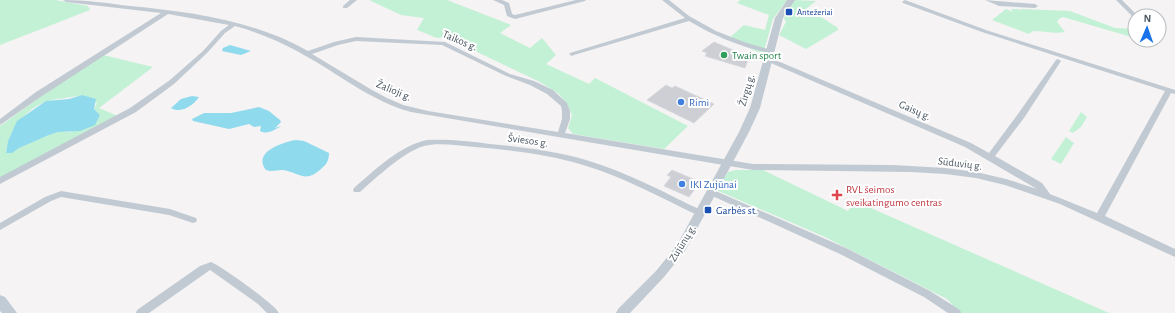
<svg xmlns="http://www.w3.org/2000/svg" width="1175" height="313" font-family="'Alegreya Sans',sans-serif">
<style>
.green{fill:#c3f1d5;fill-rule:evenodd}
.water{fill:#90daee}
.building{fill:#cdcfd5;stroke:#d7d9de}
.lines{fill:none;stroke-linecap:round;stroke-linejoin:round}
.minor{fill:#c1cad2;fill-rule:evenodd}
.tertiary{fill:#c1cad2;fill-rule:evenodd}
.secondary{fill:#c1cbd6;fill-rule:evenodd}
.transit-dot{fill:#1a4fb4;stroke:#fff;stroke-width:1.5}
.leisure-dot{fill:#2e9e5b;stroke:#fff;stroke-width:1.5}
.shop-dot{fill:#3f7fe0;stroke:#fff;stroke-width:1.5}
.health-dot{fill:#e0444e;stroke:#fff;stroke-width:1.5}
.labels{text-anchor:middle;stroke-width:4;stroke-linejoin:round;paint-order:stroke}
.far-transit-label{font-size:9px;fill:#164399;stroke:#fff;text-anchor:start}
.street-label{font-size:11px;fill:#4a5661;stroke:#fff}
.leisure-label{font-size:11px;fill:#27864d;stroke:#fff;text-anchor:start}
.shop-label{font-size:11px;fill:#366cbe;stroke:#fff;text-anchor:start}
.health-label{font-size:11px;fill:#be3a42;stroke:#fff;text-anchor:start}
.transit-label{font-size:11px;fill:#164399;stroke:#fff;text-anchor:start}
</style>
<rect width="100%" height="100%" fill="#f5f3f3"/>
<g class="green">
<path d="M0 0H55L88 6 90 10 0 45Z"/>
<path d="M369 0H447L511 25 500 33 530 48 542 38 556 55 546 64 589 84 595 78 688 126 664 149 573 134 568 128 572 115 567 104 559 94 540 82 446 37 437 38 417 30 424 18 401 15Z"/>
<path d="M740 0H787L773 19 763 54 728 39 744 25 765 30 769 15 737 3Z"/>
<path d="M794 0 816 1 807 8 838 28V30L806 49 779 35 786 22 784 18Z"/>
<path d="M1006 9 1013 12 1011 9H1019L1022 13 1020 9 1070 11 1115 28 1135 29V38L1063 17 1059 19 1057 22 1065 32C1054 34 1044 31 1033 31L1029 34 992 20Z"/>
<path d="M103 55 153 67 99 108 118 116 0 179V126L43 95ZM82 95 97 103 94 109 100 115 71 132H58L49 135 6 153C8 130 24 111 45 102 55 98 71 98 82 95Z"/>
<path d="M1081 112 1087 117 1081 127 1073 133 1069 131Z"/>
<path d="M1066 137 1074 143 1061 164 1051 159Z"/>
<path d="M736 170H763L848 211 855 201 1109 313H960L947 299 825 237 716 190 728 172Z"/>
</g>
<g class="water">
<path d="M230 45 251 51 241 55 222 51 223 48Z"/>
<path d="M82 95 96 99 94 109 100 115 95 125 80 131 58 132 49 135 19 148 12 153H6L8 141 17 121 46 101 69 99Z"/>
<path d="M192 96 199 97C193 106 180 114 171 108L181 99Z"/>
<path d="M259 107 269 111 280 120 281 122 275 128 281 126C275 130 267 135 260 131L261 126 254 127 249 124 229 129 193 121 192 119 204 113H231Z"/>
<path d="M296 140 304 141 329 153C329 159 327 164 323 167 305 185 300 172 282 170 277 170 272 172 266 170 252 152 283 142 296 140Z"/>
</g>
<g class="building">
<path d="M714 42 749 57 745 68 705 56 707 53 702 51Z"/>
<path d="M666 85 672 88 675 86 714 104 694 123 647 100Z"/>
<path d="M672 170 700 182 689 197 664 186 671 177 667 175Z"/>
</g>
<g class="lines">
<g class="minor">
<path d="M63 0C85 0 107 3 130 6 191 12 253 20 308 51L334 42 356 37 445 42 510 74 534 81 553 90 567 103 570 111V119L565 133 753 164 893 165 945 168 976 172 1006 179 1037 189 965 147 764 60 767 58 780 62 971 143 989 153 1018 114 1056 60 1058 59 1061 61 1024 118 995 156 1042 183 1050 194 1097 213 1165 91 982 32 903 3 902 2 905 0 986 30 1175 90V94L1171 93 1105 216 1175 249V257L1060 204 1005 185 976 178 945 174 911 172 753 170 411 112C374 102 344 78 311 59 288 45 261 33 235 26L225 33 207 53 174 84 136 112 0 184V177L130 108 170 80 203 51 221 31 229 25 168 14 42 96 0 125V119L36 92 161 13 66 2ZM356 41 442 45 506 76 530 85 547 94 561 106 562 111V119L558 132 428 111 403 105 387 98 372 90 312 54 338 45Z"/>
<path d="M350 0H357L347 8H343V6Z"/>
<path d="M493 0H502L509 3 512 14 515 15 576 0H586L585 1 515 19 507 16 504 5Z"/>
<path d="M662 0H669L689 16 716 31 744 42 771 50 772 51 769 53C741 47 714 36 689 21L574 55 572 56 569 54 570 53 685 18Z"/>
<path d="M985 0 1035 4 1038 6 1035 8 999 6Z"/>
<path d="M1116 0H1122L1138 16H1135V18L1133 17Z"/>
<path d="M427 140C448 139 469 141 490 144 523 147 555 151 586 160 627 172 665 193 703 211L704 213 703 215H697C660 197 623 177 583 165 548 154 511 150 475 147 459 146 439 142 424 146 403 152 376 178 360 192H354L353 190 354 188C375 170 399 146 427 140Z"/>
<path d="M711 189 846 248 930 291 960 310 961 313H948L924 297 840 254 708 194 707 192 708 190Z"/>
<path d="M61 191 170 209 196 218 197 220 196 222 193 223 169 215 61 197 51 201 0 230V223L45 197Z"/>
<path d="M211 262C221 266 275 304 279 313H267L258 304 210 270 149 313H136L137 310 200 266Z"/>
</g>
<path class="tertiary" d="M787 0H795L783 18 760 108 749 132 685 251 664 277 630 313H616L618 309 656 271 677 245 739 132 750 108 775 18Z"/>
<path class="secondary" d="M0 295 5 297 17 313H2L0 311Z"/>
</g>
<g class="transit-dot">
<rect x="785" y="8" width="8" height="8" rx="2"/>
<rect x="704" y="206" width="8" height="8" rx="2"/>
</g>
<circle class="leisure-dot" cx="724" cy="55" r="4"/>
<g class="shop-dot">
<circle cx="681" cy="102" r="4"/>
<circle cx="682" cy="184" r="4"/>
</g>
<path class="health-dot" d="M835 189h4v4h4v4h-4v4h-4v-4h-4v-4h4z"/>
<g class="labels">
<g class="far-transit-label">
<text x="797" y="15">Antežeriai</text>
</g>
<g class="street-label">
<text transform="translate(460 40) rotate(23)" y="4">Taikos g.</text>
<text transform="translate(394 90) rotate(23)" y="4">Žalioji g.</text>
<text transform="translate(746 90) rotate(-74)" y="4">Žirgų g.</text>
<text transform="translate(915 110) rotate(24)" y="4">Gaisų g.</text>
<text transform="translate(528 140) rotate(8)" y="4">Šviesos g.</text>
<text transform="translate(960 163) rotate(7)" y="4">Sūduvių g.</text>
<text transform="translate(682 243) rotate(-58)" y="4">Zujūnų g.</text>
</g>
<g class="leisure-label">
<text x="732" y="59">Twain sport</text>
</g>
<g class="shop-label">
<text x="689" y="106">Rimi</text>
<text x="690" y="188">IKI Zujūnai</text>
</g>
<g class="health-label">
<text x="846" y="193">RVL šeimos<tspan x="846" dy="13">sveikatingumo centras</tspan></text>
</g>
<g class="transit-label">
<text x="716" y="214">Garbės st.</text>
</g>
</g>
<g transform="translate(1147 28) rotate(2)"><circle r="19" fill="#ffffff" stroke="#b7bbc0"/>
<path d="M0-3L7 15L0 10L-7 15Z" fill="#1a73e8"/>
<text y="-6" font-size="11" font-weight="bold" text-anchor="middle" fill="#4a5661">N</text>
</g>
</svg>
